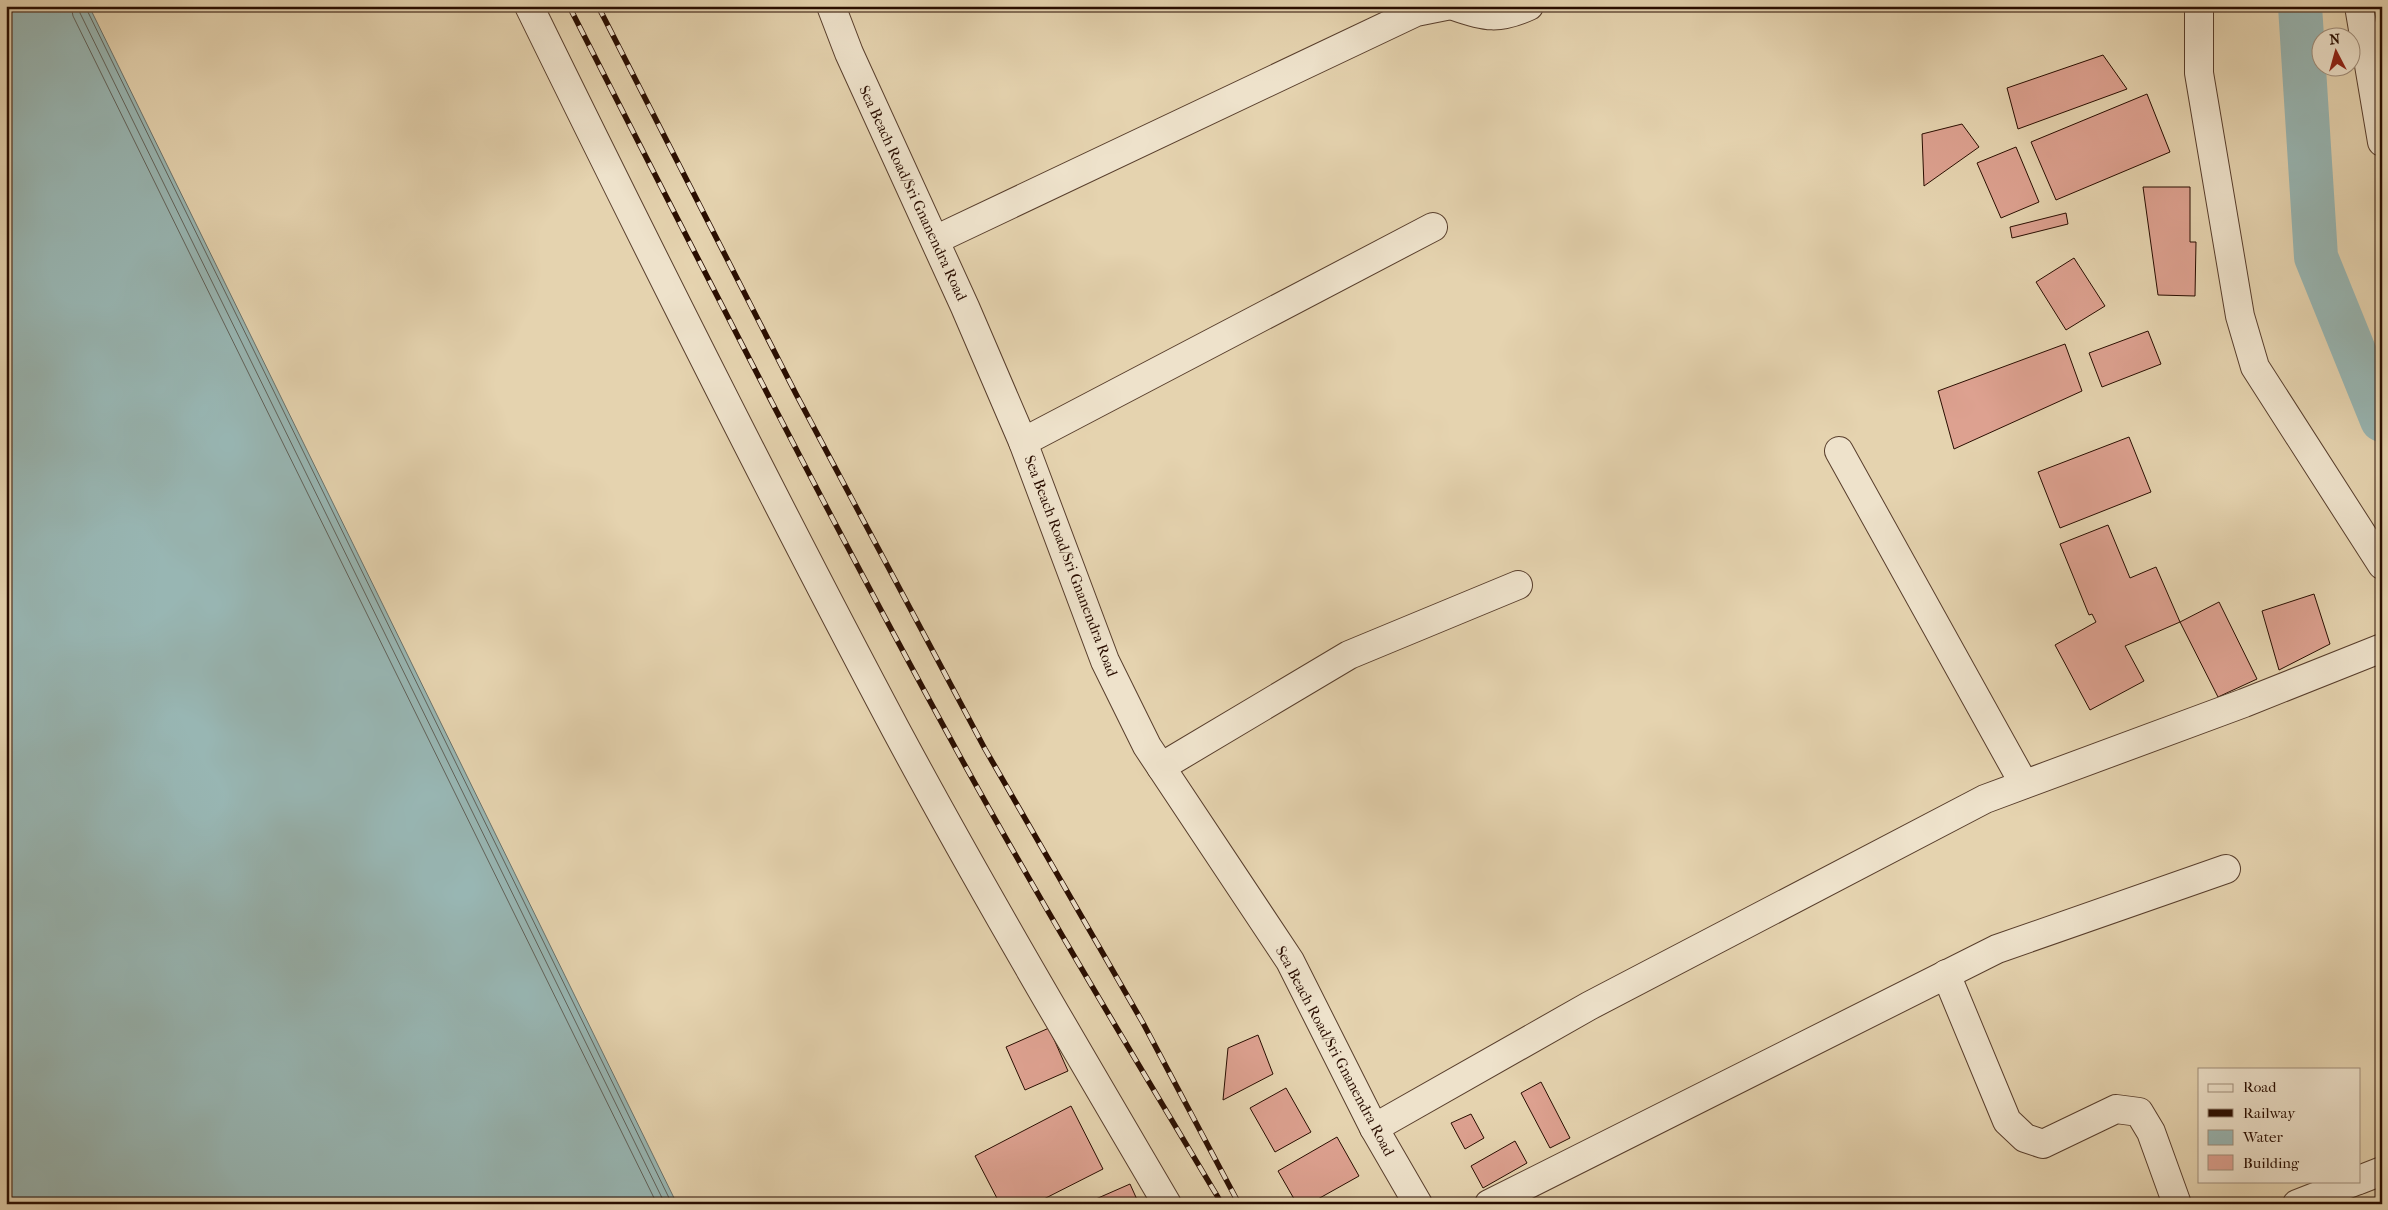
<svg xmlns="http://www.w3.org/2000/svg" width="2388" height="1210" font-family="'IM FELL French Canon',serif">
<style>
.water{fill:#98b6b3;stroke:#6c726b}
.lines{fill:none;stroke-linecap:round;stroke-linejoin:round}
.shore{stroke:#60625a;stroke-width:1}
.canal{stroke:#98b6b3;stroke-width:44}
.building{fill:#dda190;stroke:#290d00}
.minor-casing{stroke:#583e2c;stroke-width:30}
.minor{stroke:#eee2cb;stroke-width:28}
.rail-casing{stroke:#290d00;stroke-width:5.5}
.rail{stroke:#eee2cb;stroke-width:4;stroke-dasharray:11;stroke-linecap:butt}
.labels{text-anchor:middle;stroke-width:4;stroke-linejoin:round;paint-order:stroke}
.street-label{font-size:15px;fill:#290d00;stroke:#eee2cb}
</style>
<rect width="100%" height="100%" fill="#e5d3af"/>
<filter id="stains"><feTurbulence type="fractalNoise" baseFrequency=".004" numOctaves="4"/><feColorMatrix values="0 0 0 0 .2 0 0 0 0 .09 0 0 0 0 .02 0 0 0 .5 -.17"/></filter>
<radialGradient id="worn" r=".72"><stop offset=".6" stop-color="#630" stop-opacity="0"/><stop offset="1" stop-color="#630" stop-opacity=".3"/></radialGradient>
<path class="water" d="M6 6H89L677 1204H6Z"/>
<g class="lines">
<g class="shore">
<path d="M71 6 73 16 657 1204"/>
<path d="M79 6 80 13 665 1204"/>
<path d="M85 6 672 1204"/>
</g>
<path class="canal" d="M2300 6 2316 257 2382 420"/>
</g>
<g class="building">
<path d="M2103 55 2127 89 2018 129 2007 88Z"/>
<path d="M2147 94 2170 152 2056 200 2031 142Z"/>
<path d="M1962 124 1979 147 1924 186 1922 134Z"/>
<path d="M2016 147 2039 202 2001 218 1977 163Z"/>
<path d="M2143 187H2190V242H2196L2195 296 2158 295Z"/>
<path d="M2066 213 2068 224 2012 238 2010 227Z"/>
<path d="M2074 258 2105 306 2066 330 2036 282Z"/>
<path d="M2148 331 2161 364 2102 387 2089 353Z"/>
<path d="M2065 344 2082 391 1954 449 1938 391Z"/>
<path d="M2129 437 2151 492 2060 528 2038 472Z"/>
<path d="M2108 525 2130 578 2156 567 2180 622 2125 646 2144 681 2090 710 2055 645 2096 622 2092 614 2089 615 2060 544Z"/>
<path d="M2314 594 2330 644 2279 670 2262 611Z"/>
<path d="M2219 602 2257 679 2218 697 2180 622Z"/>
<path d="M1049 1028 1068 1071 1025 1090 1006 1047Z"/>
<path d="M1258 1035 1273 1074 1223 1100 1228 1048Z"/>
<path d="M1541 1082 1570 1138 1550 1148 1521 1093Z"/>
<path d="M1286 1088 1311 1132 1275 1152 1250 1108Z"/>
<path d="M1071 1106 1103 1169 1034 1204H1000L975 1156Z"/>
<path d="M1471 1114 1484 1138 1465 1149 1451 1123Z"/>
<path d="M1337 1137 1359 1176 1309 1204H1297L1278 1171Z"/>
<path d="M1515 1141 1527 1163 1483 1188 1471 1166Z"/>
<path d="M1130 1184 1139 1204H1090L1089 1202Z"/>
</g>
<g class="lines">
<defs>
<g id="minor">
<path d="M529 6C648 249 769 491 896 730 982 890 1075 1047 1167 1204"/>
<path d="M831 6 849 53 965 307 1023 442 1105 661 1147 746 1290 961 1374 1128 1418 1204"/>
<path d="M1454 6C1485 17 1499 20 1529 6"/>
<path d="M2199 6V73L2240 316 2255 367 2382 565"/>
<path d="M2359 6 2382 142"/>
<path d="M935 240 1416 12 1446 6"/>
<path d="M1023 442 1433 227"/>
<path d="M1839 451 2024 784"/>
<path d="M1161 767 1349 655 1518 585"/>
<path d="M1946 974 2007 1121 2025 1138 2043 1144 2116 1109 2139 1112 2151 1132 2177 1204"/>
<path d="M1374 1128 1589 1006 1985 799 2244 703 2382 648"/>
<path d="M2359 1180 2382 1171"/>
<path d="M1489 1204 1997 949 2226 869"/>
<path d="M2297 1204 2356 1181"/>
</g>
</defs>
<use href="#minor" class="minor-casing"/>
<use href="#minor" class="minor"/>
<defs>
<g id="rail">
<path d="M569 6C698 259 826 512 962 760 1045 910 1134 1057 1222 1204"/>
<path d="M598 6 796 394 985 749 1143 1023 1239 1204"/>
</g>
</defs>
<use href="#rail" class="rail-casing"/>
<use href="#rail" class="rail"/>
</g>
<g class="labels">
<g class="street-label">
<text transform="translate(913 193) rotate(65)" y="5">Sea Beach Road/Sri Gnanendra Road</text>
<text transform="translate(1071 566) rotate(69)" y="5">Sea Beach Road/Sri Gnanendra Road</text>
<text transform="translate(1335 1051) rotate(62)" y="5">Sea Beach Road/Sri Gnanendra Road</text>
</g>
</g>
<rect width="2388" height="1210" fill="none" stroke="#e5d3af" stroke-width="25"/>
<rect x="8" y="8" width="2373" height="1195" fill="none" stroke="#290d00" stroke-width="2.5"/>
<rect x="12" y="12" width="2363" height="1185" fill="none" stroke="#290d00"/>
<rect x="2198" y="1068" width="162" height="115" fill="#eee2cb" stroke="#9f8d7a"/>
<rect x="2208" y="1084" width="25" height="8" fill="#eee2cb" stroke="#9f8d7a"/>
<text x="2243" y="1092" font-size="15" fill="#290d00">Road</text>
<rect x="2208" y="1109" width="25" height="8" fill="#290d00" stroke="#9f8d7a"/>
<text x="2243" y="1118" font-size="15" fill="#290d00">Railway</text>
<rect x="2208" y="1130" width="25" height="15" fill="#98b6b3" stroke="#9f8d7a"/>
<text x="2243" y="1142" font-size="15" fill="#290d00">Water</text>
<rect x="2208" y="1155" width="25" height="15" fill="#dda190" stroke="#9f8d7a"/>
<text x="2243" y="1168" font-size="15" fill="#290d00">Building</text>
<g transform="translate(2336 52) rotate(354)"><circle r="24" fill="#eee2cb" stroke="#9f8d7a"/>
<path d="M0-4L9 19L0 12L-9 19Z" fill="#8f2418"/>
<text y="-8" font-size="14" font-weight="bold" text-anchor="middle" fill="#290d00">N</text>
</g>
<rect width="100%" height="100%" filter="url(#stains)"/>
<rect width="100%" height="100%" fill="url(#worn)"/>
</svg>
